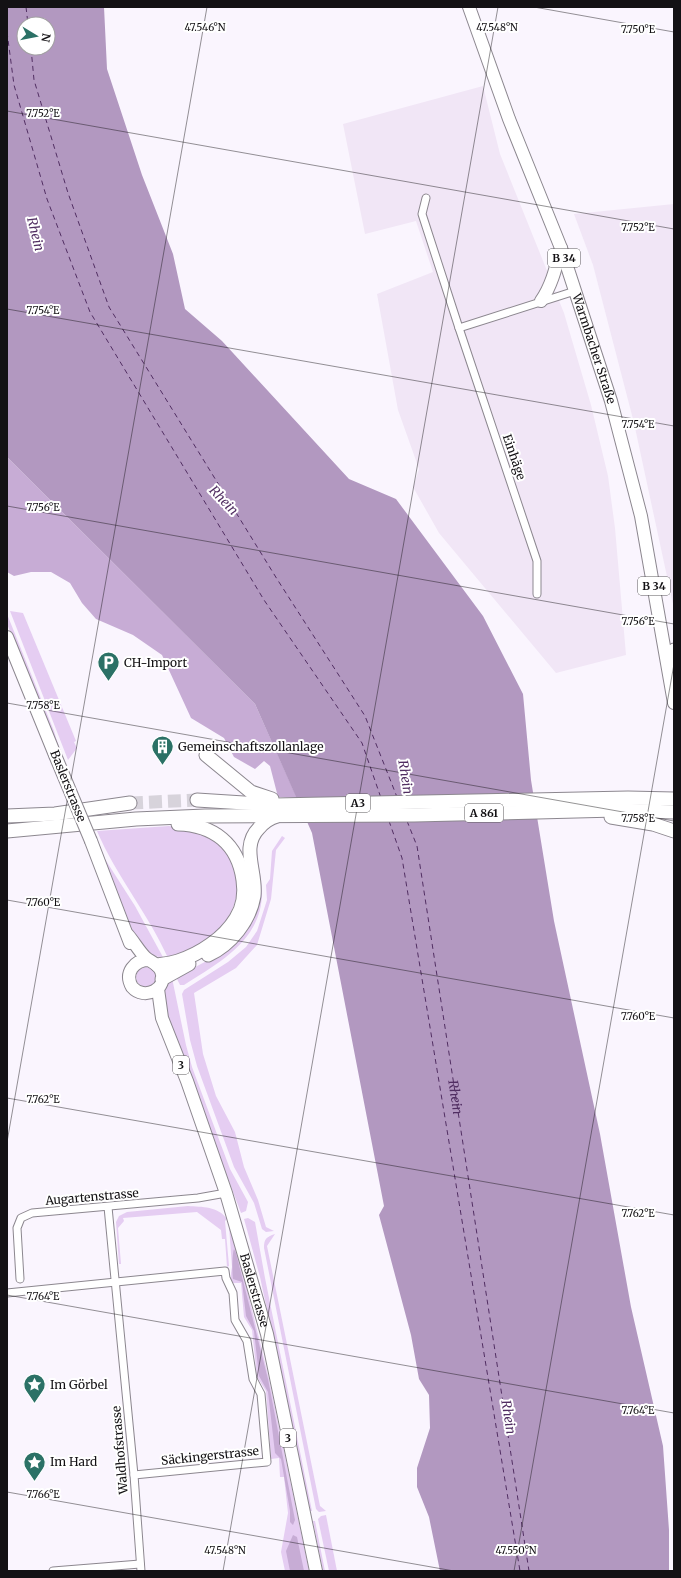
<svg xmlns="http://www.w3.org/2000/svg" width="681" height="1578" font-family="Merriweather,serif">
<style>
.built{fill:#f1e6f6}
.green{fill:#e5cdf2}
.forest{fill:#c7acd5}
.water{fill:#b298c0;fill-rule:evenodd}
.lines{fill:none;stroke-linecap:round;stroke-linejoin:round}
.ferry{stroke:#512e62;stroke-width:1;stroke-dasharray:5 4;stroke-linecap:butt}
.highway-tunnel{stroke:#d7d3db;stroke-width:13;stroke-dasharray:13 6;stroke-linecap:butt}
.street-casing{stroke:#8c878f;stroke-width:9}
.primary-casing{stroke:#8c878f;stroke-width:14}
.highway-casing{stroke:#8c878f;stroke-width:15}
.street{stroke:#fff;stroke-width:7}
.primary{stroke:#fff;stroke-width:12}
.highway{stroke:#fff;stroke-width:13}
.primary-bridge-casing{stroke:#8c878f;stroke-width:14;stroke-linecap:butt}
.primary-bridge{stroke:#fff;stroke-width:12}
.ticks{fill:none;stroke:#131114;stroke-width:1;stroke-opacity:0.45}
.labels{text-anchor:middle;stroke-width:4;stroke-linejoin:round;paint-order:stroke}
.shield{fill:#fff;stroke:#5a585a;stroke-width:1}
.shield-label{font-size:11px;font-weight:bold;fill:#131114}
.street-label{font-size:12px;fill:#131114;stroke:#fff}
.poi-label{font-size:12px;fill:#131114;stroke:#fff;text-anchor:start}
.water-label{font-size:13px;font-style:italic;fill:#512e62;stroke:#fff}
.ticks-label{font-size:10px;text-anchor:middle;fill:#131114;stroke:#fff;stroke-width:4;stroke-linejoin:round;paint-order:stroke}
</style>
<rect width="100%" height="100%" fill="#faf5fe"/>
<g class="built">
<path d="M483 86 500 154 564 313 591 405 608 476 615 528 626 655 556 673 439 533 413 487 419 469 398 410 377 294 433 272 416 221 365 234 343 124Z"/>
<path d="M674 204V609L634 423 593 265 574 214Z"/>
</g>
<g class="green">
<path d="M10 611 23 613 76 741 74 742 77 748 68 760Z"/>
<path d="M7 614 54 731 60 751 59 752 7 624Z"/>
<path d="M169 826C181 828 196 828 207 835 233 851 245 882 232 910 229 915 228 920 225 924 209 941 190 951 168 958 148 913 116 876 97 831Z"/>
<path d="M282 836 285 838 276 850 271 899 257 945 236 968 194 993 203 1054 216 1096 235 1132 244 1167 258 1200 266 1227 274 1231 266 1232 262 1229 254 1203 234 1167 197 1066 190 1040 182 994 184 990 228 962 246 947 257 931 267 900 266 885 270 879 272 851Z"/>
<path d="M257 842C256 860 262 877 262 894 261 941 218 963 184 985H180L176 977 222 953Z"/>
<path d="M103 856 135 906 164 959 148 953 135 938Z"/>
<circle cx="146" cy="977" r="10"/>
<path d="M172 978 186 1045 192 1067 230 1169 248 1202 246 1211 241 1213 165 1012 162 992Z"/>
<path d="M188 1206C202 1207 218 1206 227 1219L225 1221 229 1266 227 1267 225 1239H222L221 1230 197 1212 123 1218 124 1221 118 1228 121 1264H119L116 1222 119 1216 127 1212Z"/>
<path d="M248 1218 255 1222 265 1278 312 1511H310L260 1277 244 1219Z"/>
<path d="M229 1226 243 1273 269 1379 309 1571H285L281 1552 288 1513 284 1477H280L279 1458 271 1459 266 1391 257 1377 252 1330 244 1317 241 1283H231V1273L232 1267Z"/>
<path d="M275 1234 267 1246 320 1506 326 1511 319 1512 316 1509 264 1248C264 1239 266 1237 275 1234Z"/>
<path d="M326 1515 337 1571H329L318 1519 321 1516Z"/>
<path d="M313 1521H315L325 1571H323Z"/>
</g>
<g class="forest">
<path d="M7 457 255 704 297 798 278 797 270 766 264 761 255 769 234 757 224 738 191 718 162 655 133 635 96 619 82 603 70 583 51 572H31L14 576 7 572Z"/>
<path d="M234 1249 236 1253 268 1379 295 1520 293 1525 290 1522V1511L281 1459 275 1453 268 1392 259 1376 254 1331 246 1316 242 1282 233 1279C232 1274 232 1254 234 1249Z"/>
<path d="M293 1535 297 1537 304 1571H290L286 1551Z"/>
</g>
<path class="water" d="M7 7H104L107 69 142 175 173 254 185 309 222 341 349 479 396 499 483 616 523 694 531 780 554 921 600 1134 631 1307 663 1446 669 1530V1571H440L429 1517 417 1487V1468L430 1428 429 1395 419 1379 411 1335 379 1215 384 1206 312 833 255 704 7 457ZM24 24H48V48H24Z"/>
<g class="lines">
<g class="ferry">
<path d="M26 7 28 24"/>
<path d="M7 32 14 85 47 199 90 312 264 600 362 743 381 798"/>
<path d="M31 48 34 80 68 193 109 307 277 579 365 716 397 797"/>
<path d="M389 821 402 858 520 1571"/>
<path id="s1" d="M407 821 417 846 529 1571"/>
</g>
<path class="highway-tunnel" d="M130 803 197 800"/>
<defs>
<g id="street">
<path d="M426 198 422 214 459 328 575 291"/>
<path d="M459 328 537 561V594"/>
<path d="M108 1207 134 1475 141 1571"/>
<path d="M20 1279 17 1228 21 1218 32 1213 198 1198 226 1193"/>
<path d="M7 1293 225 1271 226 1278 233 1293 235 1320 247 1341 253 1379 261 1394 267 1462 134 1475"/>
<path d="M53 1571 140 1564"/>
</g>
<g id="primary">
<path id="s2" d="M469 7 509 119 561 248 611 401 641 516 674 703"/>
<path d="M541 301C552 285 556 267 561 248"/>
<path d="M7 637 55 755"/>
<path d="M91 841 130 943"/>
<path d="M128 935C134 942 139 951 145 957 150 962 158 963 161 971 169 989 144 1001 132 987 124 973 134 960 149 960"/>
<path id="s3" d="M158 989 162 1018 187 1081 226 1193 267 1334 316 1571"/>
</g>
<g id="highway">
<path d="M674 650 667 657 674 661"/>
<path d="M206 755 251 792 272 799"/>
<path d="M197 800 275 805 628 798 674 799"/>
<path d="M7 816 55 814 130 803"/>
<path d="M611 817 653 824 674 831"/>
<path d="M7 831 136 819 205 816 414 815 616 810 674 812"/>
<path d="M208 955C231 945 250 920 254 896 257 872 240 847 259 828 264 822 270 818 277 816"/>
<path d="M157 965C164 964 172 963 178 961 200 954 224 938 236 918 243 907 245 893 243 880 238 844 214 825 178 824"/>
<path d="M162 979 189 964"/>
</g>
</defs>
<use href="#street" class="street-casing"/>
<use href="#primary" class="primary-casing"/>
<use href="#highway" class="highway-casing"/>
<use href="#street" class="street"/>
<use href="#primary" class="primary"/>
<use href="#highway" class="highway"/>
<defs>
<path id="primary-bridge" d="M55 755 91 841"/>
</defs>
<use href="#primary-bridge" class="primary-bridge-casing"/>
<use href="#primary-bridge" class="primary-bridge"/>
</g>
<path class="ticks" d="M534 7 674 32M7 111 674 229M7 309 674 426M7 506 674 624M7 703 674 821M7 900 674 1018M7 1098 674 1215M7 1142 207 7M7 1295 674 1413M7 1492 454 1571M223 1571 498 7M514 1571 674 664"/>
<defs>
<symbol id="parking-pin" viewBox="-11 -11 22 30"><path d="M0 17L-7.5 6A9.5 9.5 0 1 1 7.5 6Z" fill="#2b7166" stroke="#fff"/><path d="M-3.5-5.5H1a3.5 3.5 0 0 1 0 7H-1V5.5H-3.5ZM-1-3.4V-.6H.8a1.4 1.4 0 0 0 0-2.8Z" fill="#fff"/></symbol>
<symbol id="building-pin" viewBox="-11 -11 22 30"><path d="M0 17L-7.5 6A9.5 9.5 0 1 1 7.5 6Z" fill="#2b7166" stroke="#fff"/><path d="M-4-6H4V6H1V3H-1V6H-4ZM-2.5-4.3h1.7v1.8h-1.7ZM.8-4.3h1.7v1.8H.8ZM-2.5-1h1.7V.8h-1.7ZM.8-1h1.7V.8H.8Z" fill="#fff"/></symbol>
<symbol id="sight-pin" viewBox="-11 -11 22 30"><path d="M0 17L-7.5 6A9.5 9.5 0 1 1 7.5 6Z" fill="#2b7166" stroke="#fff"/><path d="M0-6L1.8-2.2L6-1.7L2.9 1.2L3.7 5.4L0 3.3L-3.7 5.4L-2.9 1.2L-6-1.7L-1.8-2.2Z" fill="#fff"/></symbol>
</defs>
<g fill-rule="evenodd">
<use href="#parking-pin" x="96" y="650" width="25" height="34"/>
<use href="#building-pin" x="150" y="734" width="25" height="34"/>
<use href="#sight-pin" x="22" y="1372" width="25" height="34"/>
<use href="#sight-pin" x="22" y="1450" width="25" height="34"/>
</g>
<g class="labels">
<g class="shield">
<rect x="548" y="249" width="32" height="18" rx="3"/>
<rect x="638" y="577" width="32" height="18" rx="3"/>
<rect x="346" y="794" width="24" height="18" rx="3"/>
<rect x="465" y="804" width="38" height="18" rx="3"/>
<rect x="173" y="1056" width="16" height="18" rx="3"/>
<rect x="280" y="1429" width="16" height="18" rx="3"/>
</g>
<g class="shield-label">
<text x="564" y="262">B 34</text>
<text x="654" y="590">B 34</text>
<text x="358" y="807">A3</text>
<text x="484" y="817">A 861</text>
<text x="181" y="1069">3</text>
<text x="288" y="1442">3</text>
</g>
<g class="street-label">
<text dy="4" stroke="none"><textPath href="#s2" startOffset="364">Warmbacher Straße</textPath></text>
<text transform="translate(514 457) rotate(71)" y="4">Einhäge</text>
<text transform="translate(68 786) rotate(68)" y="4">Baslerstrasse</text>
<text transform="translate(92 1197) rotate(-5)" y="4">Augartenstrasse</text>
<text dy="4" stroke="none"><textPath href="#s3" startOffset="317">Baslerstrasse</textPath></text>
<text transform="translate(120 1450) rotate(-95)" y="4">Waldhofstrasse</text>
<text transform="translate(210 1456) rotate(-6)" y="4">Säckingerstrasse</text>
</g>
<g class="poi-label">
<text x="124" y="667">CH-Import</text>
<text x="178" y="751">Gemeinschaftszollanlage</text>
<text x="50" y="1389">Im Görbel</text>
<text x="50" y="1466">Im Hard</text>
</g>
<g class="water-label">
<text transform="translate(36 234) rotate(76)" y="5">Rhein</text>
<text transform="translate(224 500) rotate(46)" y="5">Rhein</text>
<text transform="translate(406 777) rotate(81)" y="5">Rhein</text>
<text dy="5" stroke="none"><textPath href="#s1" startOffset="281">Rhein</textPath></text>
<text transform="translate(509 1417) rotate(81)" y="5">Rhein</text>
</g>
</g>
<g class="ticks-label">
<text x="205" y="31">47.546°N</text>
<text x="497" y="31">47.548°N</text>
<text x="638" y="33">7.750°E</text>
<text x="43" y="117">7.752°E</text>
<text x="638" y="231">7.752°E</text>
<text x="43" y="314">7.754°E</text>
<text x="638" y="428">7.754°E</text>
<text x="43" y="511">7.756°E</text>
<text x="638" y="625">7.756°E</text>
<text x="43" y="709">7.758°E</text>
<text x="638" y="822">7.758°E</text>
<text x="43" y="906">7.760°E</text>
<text x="638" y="1020">7.760°E</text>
<text x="43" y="1103">7.762°E</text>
<text x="638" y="1217">7.762°E</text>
<text x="43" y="1300">7.764°E</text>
<text x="638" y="1414">7.764°E</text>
<text x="43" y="1498">7.766°E</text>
<text x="225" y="1554">47.548°N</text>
<text x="516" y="1554">47.550°N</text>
</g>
<rect width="681" height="1578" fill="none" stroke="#131114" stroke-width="16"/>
<g transform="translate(36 36) rotate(100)"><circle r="19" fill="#ffffff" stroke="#a1a0a1"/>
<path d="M0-3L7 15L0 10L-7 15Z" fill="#2b7166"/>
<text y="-6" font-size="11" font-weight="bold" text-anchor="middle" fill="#131114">N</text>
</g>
</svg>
